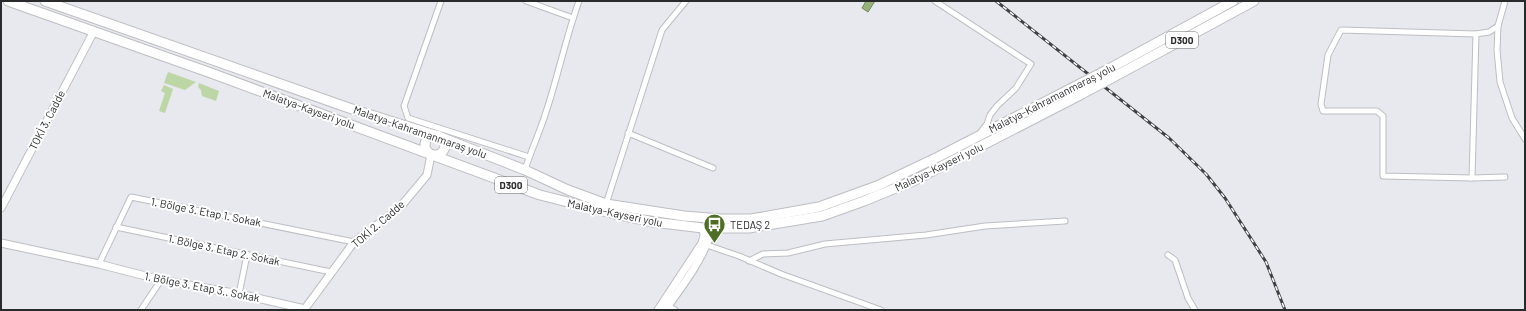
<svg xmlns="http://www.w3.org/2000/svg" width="1526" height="311" font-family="Barlow,sans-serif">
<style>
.green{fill:#bdd6a5}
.water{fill:#95b277;stroke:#758960}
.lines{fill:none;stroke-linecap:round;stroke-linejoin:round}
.street-casing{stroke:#bdbec3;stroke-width:7}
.secondary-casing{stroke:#bdbec3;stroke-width:9}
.highway-casing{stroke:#bdbec3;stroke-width:11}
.street{stroke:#fff;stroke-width:5}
.secondary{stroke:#fff;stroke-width:7}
.highway{stroke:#fff;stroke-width:9}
.rail-casing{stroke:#404144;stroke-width:3}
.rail{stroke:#fff;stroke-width:1.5;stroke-dasharray:4.5;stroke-linecap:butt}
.highway-bridge-casing{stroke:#bdbec3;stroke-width:11;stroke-linecap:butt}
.highway-bridge{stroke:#fff;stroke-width:9}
.labels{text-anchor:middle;stroke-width:4;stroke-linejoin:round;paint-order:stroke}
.shield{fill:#fff;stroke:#696a6b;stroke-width:1}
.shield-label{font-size:10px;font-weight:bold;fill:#292a2c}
.street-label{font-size:11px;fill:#292a2c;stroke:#fff}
.poi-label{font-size:11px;fill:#292a2c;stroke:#fff;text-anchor:start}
</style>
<rect width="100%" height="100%" fill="#e7e9ee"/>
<g class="green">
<path d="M168 72 196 82 185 90 164 83Z"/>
<path d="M199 83 219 91 216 101 202 96 201 90 198 87Z"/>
<path d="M164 85 173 89 165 113 159 111 165 93 161 91Z"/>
</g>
<path class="water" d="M866 1H875L868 12 862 8Z"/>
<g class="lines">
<defs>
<g id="street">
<path d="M441 1 404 106 408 118 529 157"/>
<path d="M526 1 573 18"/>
<path d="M935 1 1031 64 1016 88 997 106 990 115 987 124 980 133"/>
<path d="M1505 1 1498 26 1497 50 1500 82 1512 118 1525 139"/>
<path d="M1476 34 1472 178 1505 177"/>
<path d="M628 133 713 168"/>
<path d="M525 170C531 150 540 132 546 112 558 76 566 37 579 1"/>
<path d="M1472 178 1383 176V116L1377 111H1323L1321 104 1328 55 1341 30 1476 34 1489 32 1498 26"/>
<path d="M606 204 662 30 686 1"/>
<path d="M116 227 331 272"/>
<path d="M704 244 739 256 781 274 881 310"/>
<path d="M1168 255 1175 260 1188 298 1195 310"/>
<path d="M749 261 763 254 788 253 825 244 926 235 985 226 1065 221"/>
<path d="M99 264 131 197 354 242"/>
<path d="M239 294 247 255"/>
<path d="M666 304 675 310"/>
<path d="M141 310 161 280"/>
</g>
<g id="secondary">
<path d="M1 208 94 31"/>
<path d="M1 243 99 264 161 280 239 294 305 309"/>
<path d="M304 310 354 242 390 215 402 205 427 175 431 155"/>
<path d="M658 310 702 243 704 236 703 228"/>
<path d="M665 310C684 284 703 259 713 228"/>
</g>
<g id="highway">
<path d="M8 1 211 73 540 195 611 213 653 222 703 228H749L822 216 864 201 913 181 1080 95"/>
<path d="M45 1 349 108 438 136 525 170 568 190 606 204 684 216 721 219H751L819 207 877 186 938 157 1070 89"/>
<path d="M1105 71 1233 1"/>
<path d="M1110 79 1254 1"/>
<circle cx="435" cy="145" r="10"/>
</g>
</defs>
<use href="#street" class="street-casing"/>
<use href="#secondary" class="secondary-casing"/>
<use href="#highway" class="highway-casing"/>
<use href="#street" class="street"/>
<use href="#secondary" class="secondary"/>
<use href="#highway" class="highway"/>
<defs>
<path id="rail" d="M996 1 1169 138 1206 174 1225 198 1266 262 1285 310"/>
</defs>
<use href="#rail" class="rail-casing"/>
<use href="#rail" class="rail"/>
<defs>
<g id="highway-bridge">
<path d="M1070 89 1105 71"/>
<path d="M1080 95 1110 79"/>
</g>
</defs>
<use href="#highway-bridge" class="highway-bridge-casing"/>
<use href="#highway-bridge" class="highway-bridge"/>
</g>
<defs>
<symbol id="bus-pin" viewBox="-11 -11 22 30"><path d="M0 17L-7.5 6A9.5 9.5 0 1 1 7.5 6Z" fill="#4f6f26" stroke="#fff"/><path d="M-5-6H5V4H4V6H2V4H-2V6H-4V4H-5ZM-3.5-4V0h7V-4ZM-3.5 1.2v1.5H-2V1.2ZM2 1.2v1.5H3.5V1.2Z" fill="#fff"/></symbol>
</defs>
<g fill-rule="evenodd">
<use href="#bus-pin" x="702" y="212" width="25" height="34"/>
</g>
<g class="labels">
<g class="shield">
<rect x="1166" y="32" width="32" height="16" rx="3"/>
<rect x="495" y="177" width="32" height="16" rx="3"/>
</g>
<g class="shield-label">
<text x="1182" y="44">D300</text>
<text x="511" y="189">D300</text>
</g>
<g class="street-label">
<text transform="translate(1052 98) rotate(-27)" y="4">Malatya-Kahramanmaraş yolu</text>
<text transform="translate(309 109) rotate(20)" y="4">Malatya-Kayseri yolu</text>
<text transform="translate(47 120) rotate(-63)" y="4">TOKİ 3. Cadde</text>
<text transform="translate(420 132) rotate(19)" y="4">Malatya-Kahramanmaraş yolu</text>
<text transform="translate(939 167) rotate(-26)" y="4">Malatya-Kayseri yolu</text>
<text transform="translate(206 212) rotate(11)" y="4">1. Bölge 3. Etap 1. Sokak</text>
<text transform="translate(615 213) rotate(12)" y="4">Malatya-Kayseri yolu</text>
<text transform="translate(378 224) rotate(-41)" y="4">TOKİ 2. Cadde</text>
<text transform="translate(224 250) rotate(12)" y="4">1. Bölge 3. Etap 2. Sokak</text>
<text transform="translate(202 287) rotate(11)" y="4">1. Bölge 3. Etap 3.. Sokak</text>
</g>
<g class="poi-label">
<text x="730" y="229">TEDAŞ 2</text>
</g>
</g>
<rect width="1526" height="311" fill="none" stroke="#292a2c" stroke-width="4"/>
</svg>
